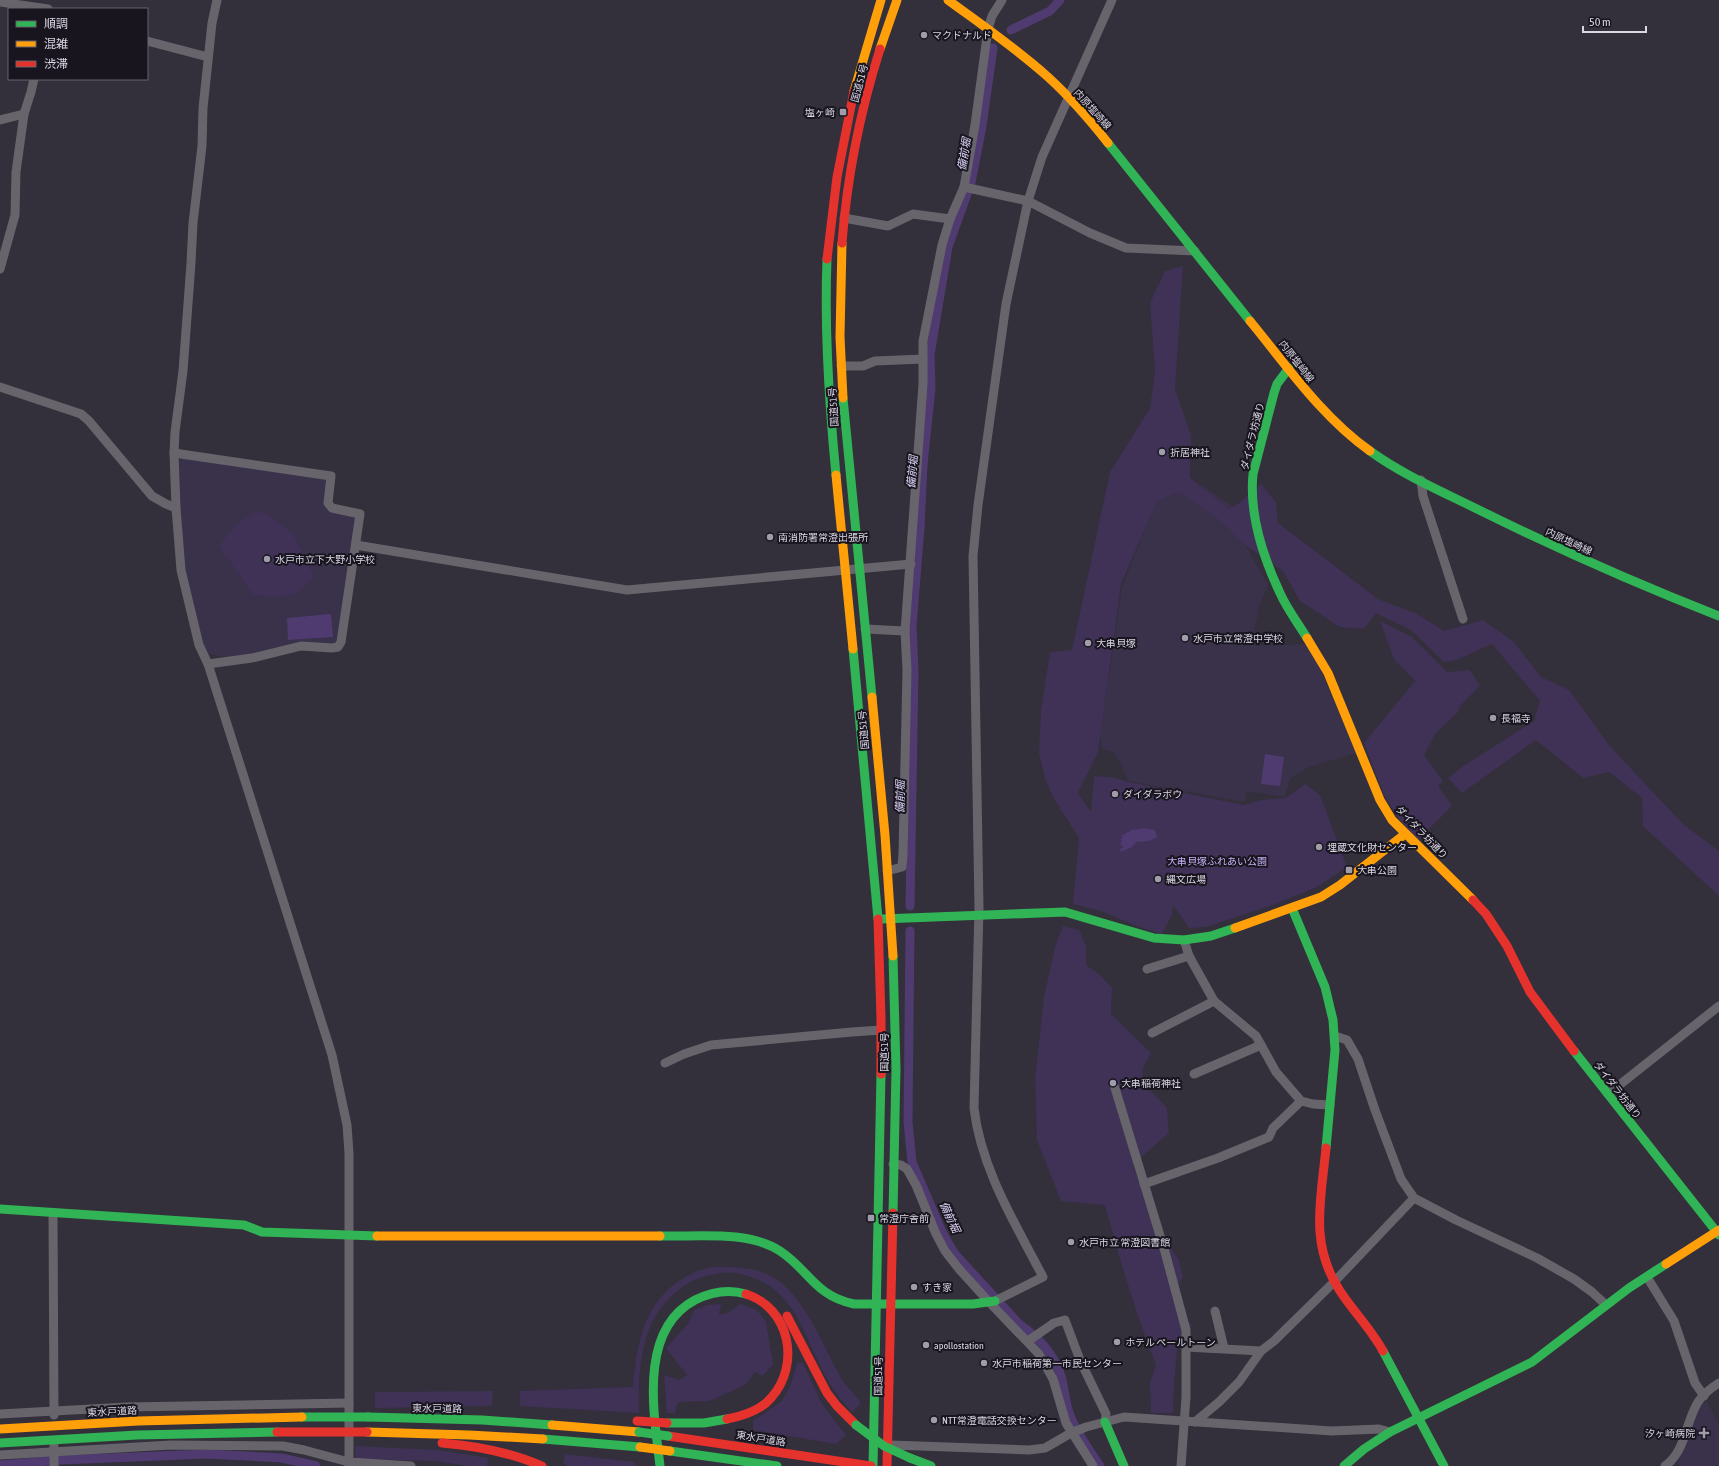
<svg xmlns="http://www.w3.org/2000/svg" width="1719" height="1466" font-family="'Asap Condensed','Noto Sans JP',sans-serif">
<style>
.built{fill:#3a314b}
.green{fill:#3f3256}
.water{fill:#4f3b70}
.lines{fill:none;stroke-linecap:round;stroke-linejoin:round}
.canal{stroke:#4f3b70;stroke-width:9}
.street{stroke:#67656b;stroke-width:9}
.fast{stroke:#30b455;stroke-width:9}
.slow{stroke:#ff9f0a;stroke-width:9}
.jam{stroke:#e5322d;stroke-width:9}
.fast-bridge{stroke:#30b455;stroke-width:9}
.slow-bridge{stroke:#ff9f0a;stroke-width:9}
.jam-bridge{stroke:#e5322d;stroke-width:9}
.poi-dot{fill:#a09ca9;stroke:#18151f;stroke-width:1.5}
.labels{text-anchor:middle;stroke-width:4;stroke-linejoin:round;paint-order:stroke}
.poi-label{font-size:10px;fill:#dad6e4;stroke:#18151f;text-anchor:start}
.street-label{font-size:10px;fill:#dad6e4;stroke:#18151f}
.park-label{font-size:10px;fill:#c8b0f6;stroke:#18151f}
.water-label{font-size:11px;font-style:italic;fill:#e1d6fa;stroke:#18151f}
</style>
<rect width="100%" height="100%" fill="#332f3b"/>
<g class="built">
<path d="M183 458 326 479 325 505 356 517 338 642 333 645 252 655 228 657 208 654 199 638 187 582 181 536 179 461Z"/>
<path d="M1180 471 1231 505 1243 541 1268 585 1260 604 1254 632 1255 646 1306 644 1316 660 1357 753 1309 767 1290 779 1285 797 1247 791 1245 802 1128 781 1120 762 1113 752 1102 749 1100 736 1122 587 1153 509 1166 486Z"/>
<path d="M1707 1401 1719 1425V1466H1680L1678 1463 1700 1404Z"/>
</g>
<g class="green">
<path d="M1183 266 1175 389 1191 435 1190 478 1228 509 1238 504 1261 484 1276 502 1278 523 1378 599 1417 614 1444 631 1483 620 1513 641 1541 677 1569 690 1609 745 1651 790 1683 824 1719 851V896L1643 826 1642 798 1609 772 1583 778 1536 740 1462 793 1448 778 1462 767 1534 721 1540 701 1492 644 1456 660 1444 662 1411 630 1376 613 1364 629 1340 627 1300 601 1283 571 1242 543 1222 522 1179 492 1157 501 1121 584 1098 752 1078 793 1091 812 1094 776 1116 778 1128 782 1244 805 1261 800 1286 798 1305 784 1320 795 1347 867 1317 887 1273 905 1206 927 1189 928 1173 905 1172 915 1162 934 1139 927 1101 911 1073 904 1079 838 1054 799 1045 778 1039 753 1041 710 1050 652 1072 650 1110 472 1150 408 1155 371 1150 303 1165 271Z"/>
<path d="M257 512 269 515 293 534 314 576 298 593 272 598 263 595 254 596 219 546C230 532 240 518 257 512Z"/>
<path d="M1380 621 1412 637 1447 672 1470 670 1480 686 1460 706 1458 712 1435 734 1424 755 1443 781 1438 786 1452 806 1418 840 1399 819 1384 795 1364 743 1415 681 1394 659Z"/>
<path d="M1063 926 1079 930 1086 946V965L1099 974 1112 988 1111 1014 1151 1053 1143 1068 1142 1082 1167 1108 1169 1133 1133 1164 1151 1221 1179 1260 1183 1277 1172 1296 1192 1326 1178 1341 1174 1383 1173 1413H1151L1150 1383 1156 1365C1135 1312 1120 1260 1105 1205L1061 1201 1037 1140 1035 1078 1044 997 1055 947Z"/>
<path d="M714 1267C730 1267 747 1267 762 1272 801 1285 821 1342 839 1374 844 1385 854 1393 861 1403L852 1412C838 1398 825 1378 817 1359 802 1327 792 1295 757 1279 745 1275 734 1271 722 1273 705 1275 690 1280 677 1291 640 1322 638 1368 639 1413L520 1406V1391L633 1387C637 1339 646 1295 693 1273 699 1270 707 1268 714 1267Z"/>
<path d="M721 1304 719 1315 728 1313 741 1304 757 1310 766 1322 773 1364 763 1376 755 1372 745 1385 709 1401 678 1402 675 1413H667L664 1375 679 1380 687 1375 666 1348 688 1324 694 1310 708 1305Z"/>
<path d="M797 1363H803L822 1404 846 1435 836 1444 753 1430V1421L782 1401 791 1384Z"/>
<path d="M493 1391 492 1406 375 1408V1392Z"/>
<path d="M355 1446 438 1450 488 1458 487 1466H468L436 1461 356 1459Z"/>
<path d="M565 1454 634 1462 636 1466H567L563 1463Z"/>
</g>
<g class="water">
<path d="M331 614 333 637 288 640 287 618Z"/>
<path d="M1265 754 1284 757 1280 786 1261 784Z"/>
<path d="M1144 828 1155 830 1157 837 1149 841 1136 842 1132 847 1121 852 1120 849 1124 847 1120 845 1123 844H1119L1122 841 1120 839 1123 838 1121 836 1132 830Z"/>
</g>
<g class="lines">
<g class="canal">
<path d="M1011 30 1050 11 1060 0"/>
<path d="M910 906 914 672 912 626 920 528 923 465 931 388 930 355 948 247 971 183 982 126 993 48"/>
<path d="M910 931 908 1122 912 1162 942 1232 954 1253 1019 1324C1038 1337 1054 1354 1061 1376 1065 1390 1065 1405 1071 1418 1078 1435 1090 1451 1100 1466"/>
<path d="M0 1465 61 1460 207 1454 282 1458 316 1466"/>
</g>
<g class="street">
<path d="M217 0 212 23 203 108 202 146 193 223 191 263 183 371 175 432 174 453 176 508 181 570 199 645 208 664 332 1055 347 1125 349 1153V1466"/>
<path d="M0 2 48 9"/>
<path d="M147 41 208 57"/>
<path d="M0 120 24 114"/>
<path d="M964 187 1028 201 1090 233 1126 248 1195 251"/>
<path d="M844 218 888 226 913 214 950 219"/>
<path d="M0 269 15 215 16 172 24 114 31 92 34 79"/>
<path d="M841 366H863L875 361 923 359"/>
<path d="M0 387 81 414 89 421 152 496 166 504 176 508"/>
<path d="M174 453 331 476 328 503 332 508 360 514 341 642 338 647 332 648 301 646 252 658 208 664"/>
<path d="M1421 480 1423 496 1463 619"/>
<path d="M356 545 627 590 911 564"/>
<path d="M865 629 905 631"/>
<path d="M887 871 902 867 903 854 907 670 905 631 923 384V341L942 245 950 219 964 187 975 125 988 29 992 16 1002 0"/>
<path d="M1184 940 1189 956 1214 1001 1256 1036 1276 1072 1301 1101 1313 1104 1330 1105"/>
<path d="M1147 969 1189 956"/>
<path d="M1152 1033 1214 1001"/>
<path d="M1335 1036 1347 1040 1358 1059 1375 1110 1401 1179 1414 1198 1456 1220 1537 1258 1574 1279 1592 1292 1606 1305"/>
<path d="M665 1063 684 1054 711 1045 852 1032 881 1030"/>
<path d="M1194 1074 1261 1045"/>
<path d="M1115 1088 1165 1252 1186 1330V1397L1181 1466"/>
<path d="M1608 1094 1719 1006"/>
<path d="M893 1164 901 1165 907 1169 916 1185 936 1234 945 1251 959 1269 989 1302 1039 1354 1053 1379 1066 1423 1093 1466"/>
<path d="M1144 1184 1218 1158 1269 1137 1273 1128 1301 1101"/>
<path d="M53 1213 54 1415"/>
<path d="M1647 1277 1674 1321 1695 1383 1704 1396"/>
<path d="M995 1301 1043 1277C1015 1223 981 1169 974 1108L979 908 973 556 978 505 1006 304 1028 201 1042 157 1112 0"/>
<path d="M1215 1311 1224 1348"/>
<path d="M1028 1341 1054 1323 1065 1320 1080 1360 1106 1414 1105 1422"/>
<path d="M1186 1347 1261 1351"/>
<path d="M0 1414 127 1407 349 1403"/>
<path d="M1195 1422 1219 1402 1239 1382 1261 1351 1274 1341 1334 1282 1414 1198"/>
<path d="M891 1445 1029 1450 1045 1448 1071 1433 1086 1427 1124 1417 1332 1431 1379 1429 1390 1432"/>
<path d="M54 1446V1466"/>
<path d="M0 1455 171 1445 283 1446 304 1450 349 1462 411 1466"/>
<path d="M1665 1466C1686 1451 1685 1423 1698 1402 1703 1394 1711 1388 1719 1383"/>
</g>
<g class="fast">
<path d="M1108 143 1250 321"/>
<path d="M827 259C824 332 829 403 836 475"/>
<path d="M1289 368 1277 384 1274 393 1253 474C1249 515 1263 557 1280 593 1287 609 1298 623 1307 638"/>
<path d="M843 398 872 697"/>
<path d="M1370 451C1403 475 1441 491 1477 509 1556 548 1637 584 1719 616"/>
<path d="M853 649 878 919"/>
<path d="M1292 908 1325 987 1333 1020 1335 1050 1326 1148"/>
<path d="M882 919 1065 912 1154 938 1184 940 1211 936 1235 928"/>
<path d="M1574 1051 1719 1235"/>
<path d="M0 1209 244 1225 262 1232 377 1236"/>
<path d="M893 1213 896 1069 893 956"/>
<path d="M660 1236C697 1237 748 1230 780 1251 809 1270 815 1296 854 1304H973L995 1301"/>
<path d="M1383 1351 1444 1466"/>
<path d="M368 1417 482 1420 552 1425"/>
<path d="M1105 1422 1124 1466"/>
<path d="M667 1423H704L727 1419"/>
<path d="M543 1439 640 1447"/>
<path d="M670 1451 777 1466"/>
<path d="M910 1458 931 1466"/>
<path d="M660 1466C654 1414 638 1330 695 1300 711 1292 729 1289 746 1294"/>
<path d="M873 1466 881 1074"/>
<path d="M1344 1466 1364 1449 1390 1432 1532 1362 1629 1288 1666 1264"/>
</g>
<g class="slow">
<path d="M948 0C982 25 1017 49 1048 77 1070 97 1089 119 1108 143"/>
<path d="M880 49 897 0"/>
<path d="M854 91 881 0"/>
<path d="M842 243 840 337 843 398"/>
<path d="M1250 321C1287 366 1322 417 1370 451"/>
<path d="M836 475 853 649"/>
<path d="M1307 638 1328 673 1380 800 1392 820 1473 900"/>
<path d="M872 697 885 835 893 956"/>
<path d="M1235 928 1321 897 1340 885 1405 834"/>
<path d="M377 1236H660"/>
<path d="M1666 1264 1719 1230"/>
<path d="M552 1425 639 1432"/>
<path d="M367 1432 469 1435 543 1439"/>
</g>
<g class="jam">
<path d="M842 243C847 177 860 112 880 49"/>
<path d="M827 259 837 177 854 91"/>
<path d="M1473 900 1486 914 1507 946 1530 992 1574 1051"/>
<path d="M878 919 881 1018V1074"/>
<path d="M1326 1148C1321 1200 1309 1244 1340 1291 1353 1311 1371 1329 1383 1351"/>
<path d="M787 1316 827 1393 837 1406 856 1425"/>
<path d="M727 1419C743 1416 760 1411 771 1398 801 1365 790 1308 746 1294"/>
<path d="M668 1436 871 1466"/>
<path d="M442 1443C477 1446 510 1452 542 1466"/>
<path d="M887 1466 893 1213"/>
</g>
<g class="fast-bridge">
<path d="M302 1417H368"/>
<path d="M856 1425 884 1446 910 1458"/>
<path d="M639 1432 668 1436"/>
<path d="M0 1443 137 1435 277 1432"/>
</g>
<g class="slow-bridge">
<path d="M0 1429 138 1421 302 1417"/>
<path d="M640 1447 670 1451"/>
</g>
<g class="jam-bridge">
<path d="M637 1421 667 1423"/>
<path d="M277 1432H367"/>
</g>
</g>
<g class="poi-dot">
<circle cx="924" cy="35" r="4"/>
<rect x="839" y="108" width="8" height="8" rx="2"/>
<circle cx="1162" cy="452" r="4"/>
<circle cx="770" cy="537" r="4"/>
<circle cx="267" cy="559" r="4"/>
<circle cx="1185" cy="638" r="4"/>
<circle cx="1088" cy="643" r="4"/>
<circle cx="1493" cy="718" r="4"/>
<circle cx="1115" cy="794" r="4"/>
<circle cx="1319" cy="847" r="4"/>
<rect x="1345" y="866" width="8" height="8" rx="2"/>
<circle cx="1158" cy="879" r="4"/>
<circle cx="1113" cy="1083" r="4"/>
<rect x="867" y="1214" width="8" height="8" rx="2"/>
<circle cx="1071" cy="1242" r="4"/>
<circle cx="914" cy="1287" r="4"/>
<circle cx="1117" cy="1342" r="4"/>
<circle cx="926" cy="1345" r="4"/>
<circle cx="984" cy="1363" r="4"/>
<circle cx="934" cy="1420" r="4"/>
<path d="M1702 1427h4v4h4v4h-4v4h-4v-4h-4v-4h4z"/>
</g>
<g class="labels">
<g class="poi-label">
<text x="932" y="39">マクドナルド</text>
<text x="835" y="116" text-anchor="end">塩ヶ崎</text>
<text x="1170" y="456">折居神社</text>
<text x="778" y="541">南消防署常澄出張所</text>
<text x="275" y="563">水戸市立下大野小学校</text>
<text x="1193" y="642">水戸市立常澄中学校</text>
<text x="1096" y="647">大串貝塚</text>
<text x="1501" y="722">長福寺</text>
<text x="1123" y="798">ダイダラボウ</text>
<text x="1327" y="851">埋蔵文化財センター</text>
<text x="1357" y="874">大串公園</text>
<text x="1166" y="883">縄文広場</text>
<text x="1121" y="1087">大串稲荷神社</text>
<text x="879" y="1222">常澄庁舎前</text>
<text x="1079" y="1246">水戸市立 常澄図書館</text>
<text x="922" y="1291">すき家</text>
<text x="1125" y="1346">ホテル ペールトーン</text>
<text x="934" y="1349">apollostation</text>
<text x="992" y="1367">水戸市稲荷第一市民センター</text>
<text x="942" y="1424">NTT常澄電話交換センター</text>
<text x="1695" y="1437" text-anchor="end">汐ヶ崎病院</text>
</g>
<g class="street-label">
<text transform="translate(859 83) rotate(-75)" y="4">国道51号</text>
<text transform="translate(1093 109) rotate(48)" y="4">内原塩崎線</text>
<text transform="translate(1297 361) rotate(52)" y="4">内原塩崎線</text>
<text transform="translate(833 407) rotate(-94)" y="4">国道51号</text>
<text transform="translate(1252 436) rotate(-76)" y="4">ダイダラ坊通り</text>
<text transform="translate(1569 541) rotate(25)" y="4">内原塩崎線</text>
<text transform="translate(863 730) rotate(-95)" y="4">国道51号</text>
<text transform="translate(1422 832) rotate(46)" y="4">ダイダラ坊通り</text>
<text transform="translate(884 1052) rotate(-90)" y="4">国道51号</text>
<text transform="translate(1618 1090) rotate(52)" y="4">ダイダラ坊通り</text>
<text transform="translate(878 1376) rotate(-89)" y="4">国道51号</text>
<text transform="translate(437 1408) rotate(1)" y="4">東水戸道路</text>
<text transform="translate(112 1411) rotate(-3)" y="4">東水戸道路</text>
<text transform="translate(761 1438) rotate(9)" y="4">東水戸道路</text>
</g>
<g class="park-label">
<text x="1217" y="865">大串貝塚ふれあい公園</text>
</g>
<g class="water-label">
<text transform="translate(964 154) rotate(-81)" y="4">備前堀</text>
<text transform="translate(912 472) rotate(-85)" y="4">備前堀</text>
<text transform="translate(900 797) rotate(-89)" y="4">備前堀</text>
<text transform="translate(950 1217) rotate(65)" y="4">備前堀</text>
</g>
</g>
<rect x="8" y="8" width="140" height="72" fill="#18151f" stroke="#66626e"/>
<rect x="16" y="21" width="20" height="6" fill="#30b455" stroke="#66626e"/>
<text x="44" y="28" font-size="12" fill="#dad6e4">順調</text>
<rect x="16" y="41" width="20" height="6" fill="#ff9f0a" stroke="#66626e"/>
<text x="44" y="48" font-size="12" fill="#dad6e4">混雑</text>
<rect x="16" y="61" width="20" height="6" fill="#e5322d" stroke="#66626e"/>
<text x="44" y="68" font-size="12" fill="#dad6e4">渋滞</text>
<path d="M1583 26v6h63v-6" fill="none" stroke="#dad6e4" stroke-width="2"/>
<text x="1589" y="26" font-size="12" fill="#dad6e4" stroke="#18151f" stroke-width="3" paint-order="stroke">50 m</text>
</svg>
